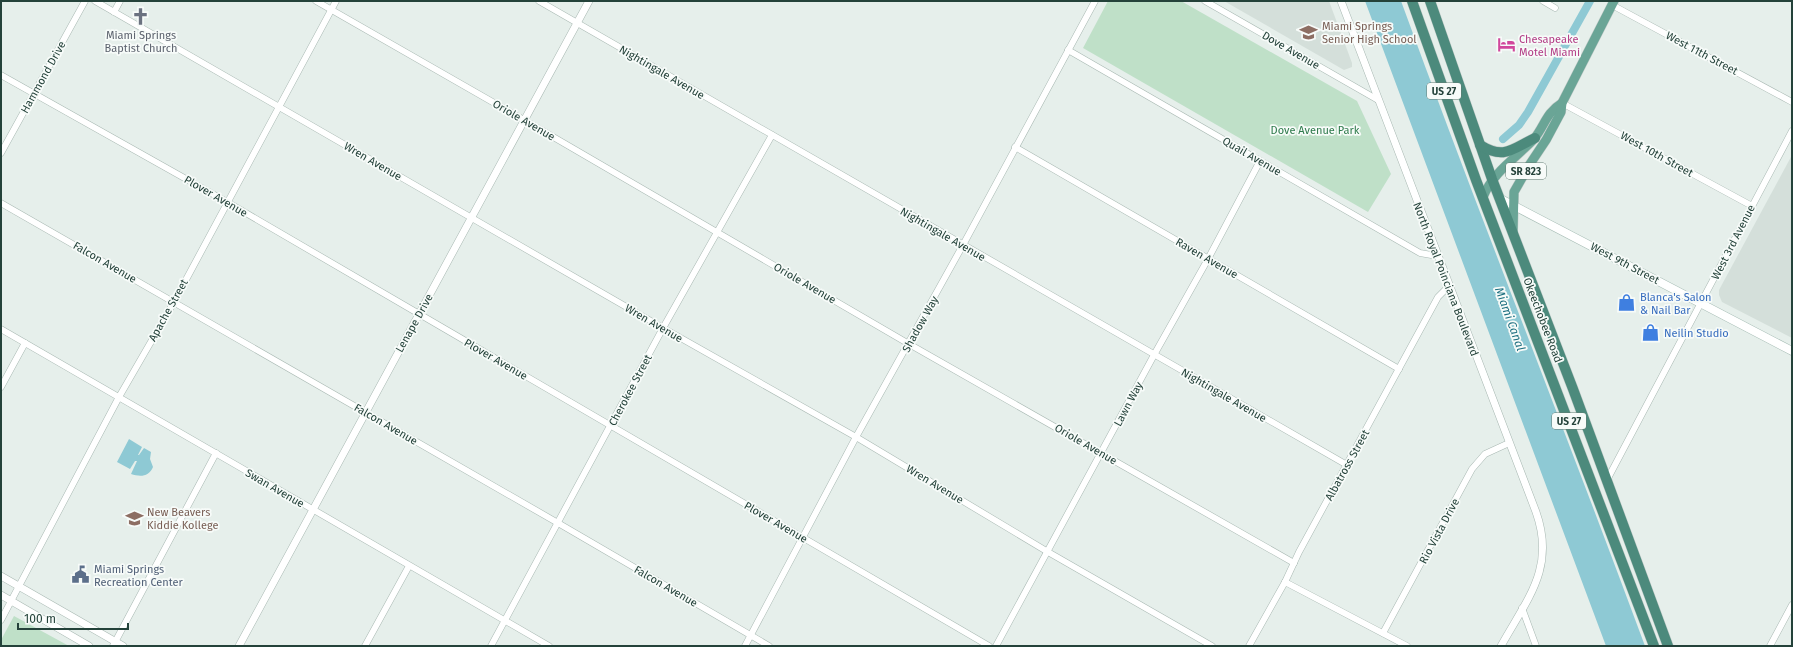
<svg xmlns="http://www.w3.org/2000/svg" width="1793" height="647" font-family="'Fira Sans',sans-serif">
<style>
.built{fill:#d4dfda}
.green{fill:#bfe0c8}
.water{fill:#8ec9d4}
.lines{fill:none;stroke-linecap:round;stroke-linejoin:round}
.canal{stroke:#8ec9d4;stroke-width:8}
.minor-casing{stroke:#a8b8b2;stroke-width:7}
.tertiary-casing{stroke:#a8b8b2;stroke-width:8}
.secondary-casing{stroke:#a4bbb3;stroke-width:9}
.primary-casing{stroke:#c2cac8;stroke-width:10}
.trunk-casing{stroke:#c2cac8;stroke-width:11}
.minor{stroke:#fff;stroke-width:6}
.tertiary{stroke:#fff;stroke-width:7}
.secondary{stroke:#fff;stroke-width:8}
.primary{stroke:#6aa596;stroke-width:9}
.trunk{stroke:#4c8a7c;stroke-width:10}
.labels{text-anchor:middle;stroke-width:3.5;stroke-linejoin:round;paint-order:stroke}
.shield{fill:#f7fbf9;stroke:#637a73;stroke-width:1}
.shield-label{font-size:10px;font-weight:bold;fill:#24423a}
.education-label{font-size:11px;fill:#785e54;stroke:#f7fbf9;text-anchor:start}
.worship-label{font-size:11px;fill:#5b616d;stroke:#f7fbf9}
.hotel-label{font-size:11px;fill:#b23c85;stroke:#f7fbf9;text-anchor:start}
.street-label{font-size:11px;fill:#24423a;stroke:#f7fbf9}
.park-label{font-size:11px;fill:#2d7a4b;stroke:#f7fbf9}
.shop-label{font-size:11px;fill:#366cbe;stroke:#f7fbf9;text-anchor:start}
.service-label{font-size:11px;fill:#4e5e75;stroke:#f7fbf9;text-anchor:start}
.water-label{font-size:12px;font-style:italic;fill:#1c6f80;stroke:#f7fbf9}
</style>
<rect width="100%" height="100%" fill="#e6efeb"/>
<g class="built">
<path d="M1224 1H1329L1352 63V67L1344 70Z"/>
<path d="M1792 155V338L1722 302 1719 295V290Z"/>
</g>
<g class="green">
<path d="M1108 1H1181L1357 101 1391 174 1368 212 1083 48Z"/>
<path d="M14 616 69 646H1V640Z"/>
</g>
<g class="water">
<path d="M1365 1H1401C1480 217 1565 430 1645 646H1606Z"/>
<path d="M129 439 142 447 138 455H139L144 448 151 452 150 459 153 467C149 477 140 477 131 474L137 461H135L130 469 117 462Z"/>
</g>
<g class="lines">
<path class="canal" d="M1503 139 1519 125 1528 112 1590 1"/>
<defs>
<g id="minor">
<path d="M95 1 663 328 856 437 1048 552 1212 646"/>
<path d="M316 1 531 124 909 344 1294 563"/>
<path d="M539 1 1347 465"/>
<path d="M1205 1 1378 100"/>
<path d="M1543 1 1555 8"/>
<path d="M1612 5 1792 102"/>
<path d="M114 12 120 1"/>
<path d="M1068 50 1420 253 1437 256"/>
<path d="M1 75 227 202 989 646"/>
<path d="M1562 103 1752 206"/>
<path d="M1015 147 1399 369"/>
<path d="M1 153 85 1"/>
<path d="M1 203 558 523 769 646"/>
<path d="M1 329 549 646"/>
<path d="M1 387 25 343"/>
<path d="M1607 480 1792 131"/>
<path d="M1285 582 1407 646"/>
<path d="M1522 608 1536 646"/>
<path d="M1 620 119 397 174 302 336 1"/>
<path d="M1383 633 1472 469 1485 454 1509 443"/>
<path d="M113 646 216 453"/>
<path d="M365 646 409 566"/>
<path d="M491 646 663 328 772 135"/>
<path d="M745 646 856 437 963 245 1095 1"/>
<path d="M996 646 1154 355 1208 259 1260 161"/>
<path d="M1249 646 1285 582 1299 552 1438 297 1449 286"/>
<path d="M1770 646 1792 605"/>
</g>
<g id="tertiary">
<path d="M1341 1 1536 512C1556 568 1527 599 1501 646"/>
<path d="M1 576 123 646"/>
<path d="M1 595 89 646"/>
<path d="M239 646 589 1"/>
</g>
<path id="secondary" d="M1499 198 1792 351"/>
<g id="primary">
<path d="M1483 197C1493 172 1516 158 1534 139 1545 125 1546 113 1562 103"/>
<path d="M1513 232 1514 192 1530 164 1546 140 1561 112 1562 103 1614 1"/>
</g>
<g id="trunk">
<path d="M1412 1 1476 180 1654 646"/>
<path d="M1430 1 1492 179 1573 389 1668 646"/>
<path d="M1480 145C1504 160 1512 149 1535 138"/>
</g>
</defs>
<use href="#minor" class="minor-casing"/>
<use href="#tertiary" class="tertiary-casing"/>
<use href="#secondary" class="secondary-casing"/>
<use href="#primary" class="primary-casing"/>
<use href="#trunk" class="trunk-casing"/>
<use href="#minor" class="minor"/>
<use href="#tertiary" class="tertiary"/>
<use href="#secondary" class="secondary"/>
<use href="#primary" class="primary"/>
<use href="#trunk" class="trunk"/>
</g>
<defs>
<symbol id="church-bare" viewBox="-9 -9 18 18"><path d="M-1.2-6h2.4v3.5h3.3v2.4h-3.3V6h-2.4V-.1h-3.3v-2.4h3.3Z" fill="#6b7280" stroke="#f7fbf9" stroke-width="2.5" paint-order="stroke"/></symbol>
<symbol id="school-bare" viewBox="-9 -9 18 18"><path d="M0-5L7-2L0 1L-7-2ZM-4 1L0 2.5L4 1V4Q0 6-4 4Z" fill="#8d6e63" stroke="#f7fbf9" stroke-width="2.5" paint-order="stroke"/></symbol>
<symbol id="hotel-bare" viewBox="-9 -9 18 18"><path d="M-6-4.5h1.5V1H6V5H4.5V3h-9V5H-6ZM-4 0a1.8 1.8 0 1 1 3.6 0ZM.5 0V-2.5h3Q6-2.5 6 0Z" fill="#d1479c" stroke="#f7fbf9" stroke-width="2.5" paint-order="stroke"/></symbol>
<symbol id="shop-bare" viewBox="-9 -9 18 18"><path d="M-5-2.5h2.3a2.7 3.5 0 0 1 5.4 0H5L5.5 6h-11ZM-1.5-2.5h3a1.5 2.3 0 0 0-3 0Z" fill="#3f7fe0" stroke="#f7fbf9" stroke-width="2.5" paint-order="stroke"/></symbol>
<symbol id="civic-bare" viewBox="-9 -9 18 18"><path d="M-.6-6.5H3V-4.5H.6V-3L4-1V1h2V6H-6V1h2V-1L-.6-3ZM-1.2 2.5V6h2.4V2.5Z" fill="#5c6f8a" stroke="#f7fbf9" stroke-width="2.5" paint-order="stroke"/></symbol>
</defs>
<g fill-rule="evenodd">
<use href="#church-bare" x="128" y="4" width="25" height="25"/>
<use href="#school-bare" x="1296" y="20" width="25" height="25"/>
<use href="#hotel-bare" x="1494" y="32" width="25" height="25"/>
<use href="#shop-bare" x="1614" y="290" width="25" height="25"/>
<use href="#shop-bare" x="1638" y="320" width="25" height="25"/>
<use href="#school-bare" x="122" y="506" width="25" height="25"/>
<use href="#civic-bare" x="68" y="562" width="25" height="25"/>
</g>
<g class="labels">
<g class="shield">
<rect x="1427" y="83" width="34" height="16" rx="3"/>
<rect x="1506" y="163" width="40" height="16" rx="3"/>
<rect x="1552" y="413" width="34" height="16" rx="3"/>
</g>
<g class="shield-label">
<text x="1444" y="95">US 27</text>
<text x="1526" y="175">SR 823</text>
<text x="1569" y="425">US 27</text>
</g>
<g class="education-label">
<text x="1322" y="30">Miami Springs<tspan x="1322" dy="13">Senior High School</tspan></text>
<text x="147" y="516">New Beavers<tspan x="147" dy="13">Kiddie Kollege</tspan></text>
</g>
<g class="worship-label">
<text x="141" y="39">Miami Springs<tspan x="141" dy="13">Baptist Church</tspan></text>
</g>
<g class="hotel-label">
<text x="1519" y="43">Chesapeake<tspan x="1519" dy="13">Motel Miami</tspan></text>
</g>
<g class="street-label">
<text transform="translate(1291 50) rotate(30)" y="4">Dove Avenue</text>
<text transform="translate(1702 53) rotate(28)" y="4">West 11th Street</text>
<text transform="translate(662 72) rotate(30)" y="4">Nightingale Avenue</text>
<text transform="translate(43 77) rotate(-61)" y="4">Hammond Drive</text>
<text transform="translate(524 120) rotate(30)" y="4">Oriole Avenue</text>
<text transform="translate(1657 154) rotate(29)" y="4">West 10th Street</text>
<text transform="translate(1252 156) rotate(30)" y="4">Quail Avenue</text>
<text transform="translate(373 161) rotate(30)" y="4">Wren Avenue</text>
<text transform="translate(216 196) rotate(30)" y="4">Plover Avenue</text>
<text transform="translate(943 234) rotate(30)" y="4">Nightingale Avenue</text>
<text transform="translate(1733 242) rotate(-63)" y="4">West 3rd Avenue</text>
<text transform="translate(1207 258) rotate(30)" y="4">Raven Avenue</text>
<text transform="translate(105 262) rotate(30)" y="4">Falcon Avenue</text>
<text transform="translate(1625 263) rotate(28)" y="4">West 9th Street</text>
<text transform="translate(1446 279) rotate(69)" y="4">North Royal Poinciana Boulevard</text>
<text transform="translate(805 283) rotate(30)" y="4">Oriole Avenue</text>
<text transform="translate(168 310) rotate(-61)" y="4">Apache Street</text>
<text transform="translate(1543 320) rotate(69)" y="4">Okeechobee Road</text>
<text transform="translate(414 323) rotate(-61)" y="4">Lenape Drive</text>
<text transform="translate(654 323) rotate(30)" y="4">Wren Avenue</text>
<text transform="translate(920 324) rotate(-61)" y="4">Shadow Way</text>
<text transform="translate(496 359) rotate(30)" y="4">Plover Avenue</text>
<text transform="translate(630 390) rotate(-62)" y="4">Cherokee Street</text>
<text transform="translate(1224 395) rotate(30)" y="4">Nightingale Avenue</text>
<text transform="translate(1128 404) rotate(-62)" y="4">Lawn Way</text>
<text transform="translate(386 424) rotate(30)" y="4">Falcon Avenue</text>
<text transform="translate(1086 444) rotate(30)" y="4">Oriole Avenue</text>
<text transform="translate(1347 465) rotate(-61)" y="4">Albatross Street</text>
<text transform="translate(935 484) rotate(31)" y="4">Wren Avenue</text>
<text transform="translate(275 488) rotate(30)" y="4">Swan Avenue</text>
<text transform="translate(776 522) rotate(30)" y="4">Plover Avenue</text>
<text transform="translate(1439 531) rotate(-62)" y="4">Rio Vista Drive</text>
<text transform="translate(666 586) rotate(30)" y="4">Falcon Avenue</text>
</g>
<g class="park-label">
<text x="1315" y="134">Dove Avenue Park</text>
</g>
<g class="shop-label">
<text x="1640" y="301">Blanca's Salon<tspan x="1640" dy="13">&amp; Nail Bar</tspan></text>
<text x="1664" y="337">Neilin Studio</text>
</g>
<g class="service-label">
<text x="94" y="573">Miami Springs<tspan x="94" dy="13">Recreation Center</tspan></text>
</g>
<g class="water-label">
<text transform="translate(1510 319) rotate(70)" y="4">Miami Canal</text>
</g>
</g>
<rect width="1793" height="647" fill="none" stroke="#24423a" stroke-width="4"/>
<path d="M18 623v6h110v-6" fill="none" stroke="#24423a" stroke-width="2"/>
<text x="24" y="623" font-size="12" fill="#24423a" stroke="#f7fbf9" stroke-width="3" paint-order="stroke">100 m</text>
</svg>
